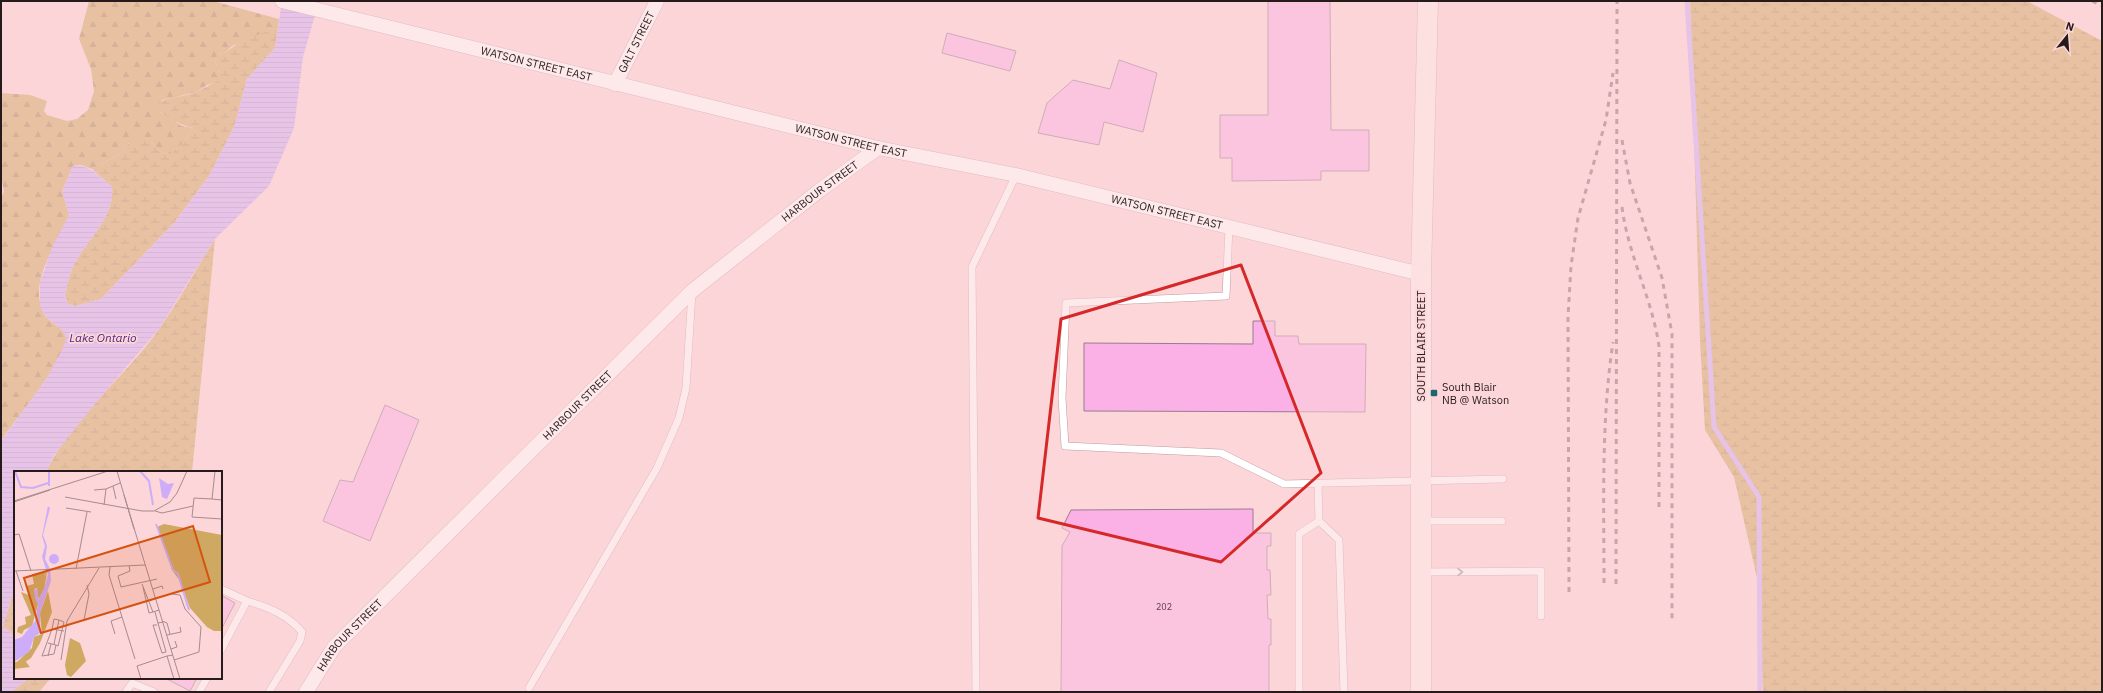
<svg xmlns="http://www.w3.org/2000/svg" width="2103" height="693" font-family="'IBM Plex Sans',sans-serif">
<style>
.forest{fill:url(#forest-firs)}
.wetland{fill:url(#wetland-marsh)}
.water{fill:url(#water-rules)}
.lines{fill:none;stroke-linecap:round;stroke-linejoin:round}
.stream{stroke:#cdadf9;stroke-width:5}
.building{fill:#fbb1e6;stroke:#977c8f}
.lane-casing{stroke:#bf9c9f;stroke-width:8}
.street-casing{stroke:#bf9c9f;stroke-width:15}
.secondary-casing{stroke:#bf9c9f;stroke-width:21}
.lane{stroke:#fff;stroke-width:7}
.street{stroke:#fff;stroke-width:14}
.secondary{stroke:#fdefe8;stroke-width:20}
.rail{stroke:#876e70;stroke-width:3;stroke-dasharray:5 5;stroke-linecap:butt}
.oneway{stroke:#9e9898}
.marked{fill:none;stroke:#d62828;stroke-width:3;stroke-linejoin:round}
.poi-dot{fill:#1b696c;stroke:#fcd6d9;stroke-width:1.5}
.labels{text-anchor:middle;stroke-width:3.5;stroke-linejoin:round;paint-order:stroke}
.number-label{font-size:9px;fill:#5c404e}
.street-label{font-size:11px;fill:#271a1b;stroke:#fcd6d9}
.poi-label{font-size:11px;fill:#271a1b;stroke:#fcd6d9;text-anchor:start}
.water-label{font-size:12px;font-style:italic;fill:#52287d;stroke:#fcd6d9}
.inset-river{fill:none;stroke:#cdadf9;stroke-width:2}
.inset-road{fill:none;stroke:#a78b8d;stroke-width:1}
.view{fill:#d5530e;fill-opacity:0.15;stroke:#d5530e;stroke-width:2}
.inset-edge{fill:none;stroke:#271a1b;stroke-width:2}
</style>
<defs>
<pattern id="forest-firs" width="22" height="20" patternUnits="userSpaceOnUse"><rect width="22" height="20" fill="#cfa861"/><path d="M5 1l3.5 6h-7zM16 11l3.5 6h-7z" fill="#a8884f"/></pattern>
<pattern id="wetland-marsh" width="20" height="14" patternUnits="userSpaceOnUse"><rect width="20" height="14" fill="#cfa861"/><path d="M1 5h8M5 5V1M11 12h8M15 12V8" fill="none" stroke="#a8884f"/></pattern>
<pattern id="water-rules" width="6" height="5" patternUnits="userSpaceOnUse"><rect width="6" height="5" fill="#cdadf9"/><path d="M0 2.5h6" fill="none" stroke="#b094d5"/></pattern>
</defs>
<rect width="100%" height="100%" fill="#fcd6d9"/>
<path class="forest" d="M89 1H213L279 19 278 28 232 46 226 52 218 55 215 62 220 73V81L207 85 197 92 162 100 160 112 182 126 193 128 185 141 170 154 163 153 151 142H130L119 154 92 169 81 165 73 166 62 191 69 215C58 244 27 281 44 314 49 323 65 327 66 338 67 359 14 421 1 441V198L4 192 1 175V93L30 95 47 101 44 111 47 115 67 121 77 119 88 110 94 91 91 69 79 39Z"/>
<g class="wetland">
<path d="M1690 1H2027L2102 41V692H1763L1758 582 1734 477 1705 430 1700 341Z"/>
<path d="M278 28 275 48 247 79 234 127 209 176 174 223 101 299 75 306 68 304 65 295C68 284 69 272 75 263 88 239 115 217 112 187L92 169 119 154 130 142 142 139 151 142 163 153 170 154 185 141 193 128C180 125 163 117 155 106 167 95 182 98 197 92 205 88 209 84 219 81L220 73 215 62 218 55 226 52 244 39Z"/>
<path d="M215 239 192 472H46C71 419 125 377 159 329 179 301 196 269 215 239Z"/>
<path d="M15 587V637L3 626Z"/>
<path d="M29 678H51L39 692H11Z"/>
</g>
<path class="water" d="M282 1H319L303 57 294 128 269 186 215 239 159 329 99 399 54 455 46 472H15V587L3 626 15 637V678H29L11 692H1V441L47 378 63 348 66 338 63 331 45 316 40 305V282L53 245 69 215 62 191 73 166C90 164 100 177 112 187 115 217 88 239 75 263 69 272 68 284 65 295L68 304 75 306 101 299 174 223 209 176 234 127 247 79 275 48Z"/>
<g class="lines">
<path class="stream" d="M1687 1 1714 427 1759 497 1760 692"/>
</g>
<g class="building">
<path d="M1268 1H1330L1331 130H1369V171H1321V180L1232 181V158H1220V115H1268Z"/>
<path d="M947 33 1016 51 1010 71 942 53Z"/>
<path d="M1119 60 1157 73 1143 132 1104 122 1099 145 1038 133 1047 103 1073 80 1110 89Z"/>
<path d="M1253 321H1275V336H1298L1299 344H1366L1365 412 1084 411V343L1253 344Z"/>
<path d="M385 405 419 420 370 541 323 521 340 480 353 482Z"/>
<path d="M1253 509V533H1271V546H1267V570H1270L1271 595H1267L1268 619H1271V645H1269V692H1061L1062 546 1070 532 1062 528 1071 510Z"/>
<path d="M221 595 235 603 221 630Z"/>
<path d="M165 678H197L190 691Z"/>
</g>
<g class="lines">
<defs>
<g id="lane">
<path d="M1229 227 1226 296 1066 303 1062 398 1065 446 1221 453 1284 484 1503 479"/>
<path d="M1318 484 1319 521 1339 540 1344 692"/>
<path d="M1423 521H1502"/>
<path d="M1423 572 1541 571V616"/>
<path d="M221 589 247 601 221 650"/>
<path d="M247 601C268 607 288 615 302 632L300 641 269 692"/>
<path d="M529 688 657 468 679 418 686 388 692 292"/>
<path d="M126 692 132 683 154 692"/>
<path d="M199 692 207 678"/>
<path d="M976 692 972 267 1016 175"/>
<path d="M1299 692V534L1319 521"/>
</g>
<g id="street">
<path id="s1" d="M282 1 878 148 1016 175 1421 274"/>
<path id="s2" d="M615 84 657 1"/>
<path id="s3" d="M306 692 334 647 692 291 820 190 878 148"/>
</g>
<path id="secondary" d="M1421 692V274L1428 1"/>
</defs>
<use href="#lane" class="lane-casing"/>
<use href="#street" class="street-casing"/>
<use href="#secondary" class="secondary-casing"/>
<use href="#lane" class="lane"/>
<use href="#street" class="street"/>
<use href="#secondary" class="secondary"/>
<g class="rail">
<path d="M2092 1 2102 6"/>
<path d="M1622 140 1630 183 1662 278 1672 334V619"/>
<path d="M1622 207C1628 255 1652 298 1659 346V508"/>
<path d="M1604 583C1604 502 1601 422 1613 342"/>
<path d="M1616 584 1617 1"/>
<path d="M1569 592 1568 317 1571 266 1578 218 1606 120 1613 73"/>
</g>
</g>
<defs><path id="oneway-chevron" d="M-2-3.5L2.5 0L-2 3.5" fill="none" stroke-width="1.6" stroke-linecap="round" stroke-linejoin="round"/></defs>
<use class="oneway" href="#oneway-chevron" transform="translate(1460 572)"/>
<path d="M0 0H2103V693H0ZM1241 265 1321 473 1221 562 1038 518 1061 319Z" fill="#fcd6d9" fill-opacity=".55" fill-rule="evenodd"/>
<path class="marked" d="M1241 265 1321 473 1221 562 1038 518 1061 319Z"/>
<rect class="poi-dot" x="1430" y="389" width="8" height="8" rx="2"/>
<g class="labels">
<g class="number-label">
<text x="1164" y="610">202</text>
</g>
<g class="street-label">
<text dy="4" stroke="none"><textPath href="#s2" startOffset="47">GALT STREET</textPath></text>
<text dy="4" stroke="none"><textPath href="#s1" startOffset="262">WATSON STREET EAST</textPath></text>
<text dy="4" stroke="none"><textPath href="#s1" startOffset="586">WATSON STREET EAST</textPath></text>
<text dy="4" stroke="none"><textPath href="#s3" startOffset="720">HARBOUR STREET</textPath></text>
<text dy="4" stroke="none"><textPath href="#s1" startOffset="910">WATSON STREET EAST</textPath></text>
<text transform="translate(1421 346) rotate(-90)" y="4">SOUTH BLAIR STREET</text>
<text dy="4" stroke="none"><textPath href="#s3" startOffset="396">HARBOUR STREET</textPath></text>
<text dy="4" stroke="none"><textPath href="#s3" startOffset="72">HARBOUR STREET</textPath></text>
</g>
<g class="poi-label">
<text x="1442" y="391">South Blair<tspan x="1442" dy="13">NB @ Watson</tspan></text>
</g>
<g class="water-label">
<text x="103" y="342">Lake Ontario</text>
</g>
</g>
<g transform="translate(14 471)">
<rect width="208" height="208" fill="#fcd6d9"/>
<path d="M33 101 26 111 29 112 28 115 20 118 24 133 18 155 10 159 8 163 3 161 4 156 12 153 11 146 17 144 7 121 15 124 12 115 20 113 18 103ZM56 167 66 172 72 190 57 206 53 204 51 194ZM0 191H12L16 196 0 198Z" fill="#cfa861"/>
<path d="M150 53 208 64V160H200L193 156 176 137 166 110 158 99 143 56ZM33 102 30 120 23 129 24 119 22 118 28 114 25 111ZM34 120 38 141 26 172 17 187 10 192 3 191 18 177 20 166 28 163 26 142Z" fill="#cfa861"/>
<path d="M145 7 154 13 160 12 153 28 148 26ZM34 35 36 37 29 64 33 75 31 88 36 98 37 110 26 142V157L29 160 20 166 15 181 0 191V169L8 166 21 150 24 133 21 128 20 118 24 119V129L31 115 34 104 28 86 31 75 28 65ZM35 88a5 5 0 1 1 10 0a5 5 0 1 1-10 0Z" fill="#cdadf9"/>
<path class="inset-river" d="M1 0 7 16 19 17 34 12M126 0 135 10 139 34M35 15V0M142 53 159 99 164 103 175 139"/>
<path class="inset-road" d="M103 0 120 58M201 0 198 28 208 29M99 15 102 28M80 19 92 18M110 24 166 208M51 26 128 40H140L156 31 163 22 173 0M198 28 180 27 178 46 208 48M0 30 94 0M0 31 36 19M90 34 92 18 106 12M52 37 77 41M141 40 148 42 179 35M0 64 5 63 17 100M115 95 116 100 104 105 107 116 143 108M96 96 95 104 121 188M62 98 73 41M0 100 131 94M2 100 9 120M128 113 139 141 145 139M129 116 135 142 139 141M139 118 148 115 149 118M158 123 166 124 171 138 187 156 185 181 160 189M141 141 144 152 149 151M70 149 75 123 73 114M148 150 153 152 156 163M143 154H139L148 182 152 181 144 152M38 158 40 148 45 149 40 173M101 163 97 150 108 146M153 164 167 161 166 156M34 172 42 174 40 183 28 185 38 158 50 160M42 174 44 175 50 151 45 149M157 178 163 176 161 170M159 184 153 185 160 208M34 185 37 173M47 189 53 150 85 97M127 208 123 195 153 185"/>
<path class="view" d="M179 55 196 111 27 162 10 107Z"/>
<rect width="208" height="208" class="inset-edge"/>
</g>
<rect width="2103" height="693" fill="none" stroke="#271a1b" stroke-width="4"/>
<g transform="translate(2067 36) rotate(17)" stroke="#fcd6d9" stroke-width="3" paint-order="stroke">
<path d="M0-3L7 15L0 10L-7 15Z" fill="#271a1b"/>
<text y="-6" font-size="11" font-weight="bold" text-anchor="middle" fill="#271a1b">N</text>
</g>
</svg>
